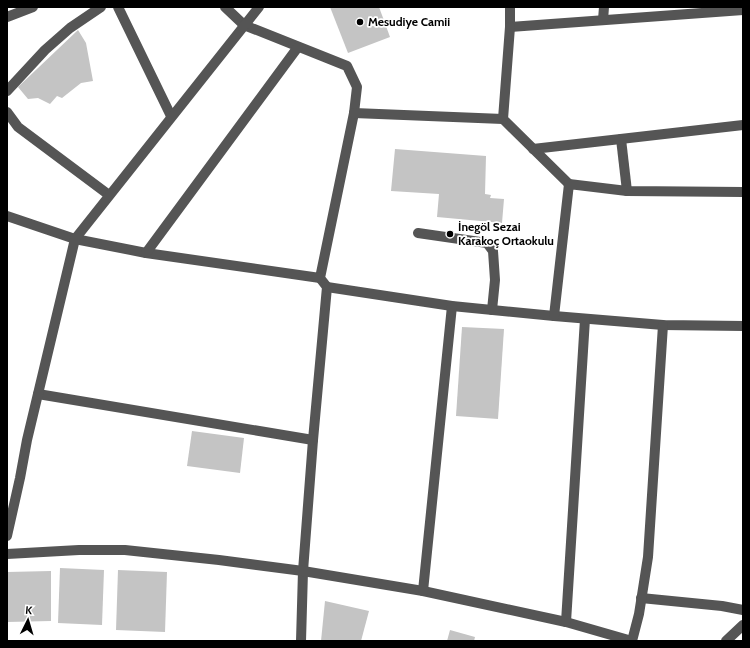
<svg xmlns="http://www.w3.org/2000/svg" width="750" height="648" font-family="Cabin,sans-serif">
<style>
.building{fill:#c4c4c4}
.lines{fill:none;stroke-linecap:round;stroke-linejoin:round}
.minor{stroke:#555;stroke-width:10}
.poi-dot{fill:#000;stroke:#fff;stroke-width:1.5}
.labels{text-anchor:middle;stroke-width:3.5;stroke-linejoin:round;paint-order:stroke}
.poi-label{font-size:12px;font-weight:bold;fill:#000;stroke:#fff;text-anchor:start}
</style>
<rect width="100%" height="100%" fill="#fff"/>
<g class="building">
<path d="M330 7H379L390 37 348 53Z"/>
<path d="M78 30 86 43 93 81 81 83 62 98 57 96 50 104 38 98 28 99 18 87Z"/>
<path d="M395 149 486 156 485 194 491 195 490 198 504 199 502 223 437 217 439 194 391 191Z"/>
<path d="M462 327 504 329 498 419 456 416Z"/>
<path d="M192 431 244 438 240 473 187 466Z"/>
<path d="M60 568 104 570 102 625 58 623Z"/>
<path d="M118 570 167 572 165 632 116 630Z"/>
<path d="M51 571V621L7 622V572Z"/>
<path d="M325 601 369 611 361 641H321Z"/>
<path d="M450 630 475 637 474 641H447Z"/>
</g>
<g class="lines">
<g class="minor">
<path d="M118 7 171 116"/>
<path d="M225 7 244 25 347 66 357 87 354 113 320 278 327 287 313 440 303 571 301 641"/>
<path d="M510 7V27L743 10"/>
<path d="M7 17 33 7"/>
<path d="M603 20 604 7"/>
<path d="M510 27 503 119 569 184"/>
<path d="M7 91 45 50 70 28 101 7"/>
<path d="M7 112 18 127 109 195"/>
<path d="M354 113 503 119"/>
<path d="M621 139 627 191"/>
<path d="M533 149 743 125"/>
<path d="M7 216 75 239 146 253 320 278"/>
<path d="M418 233 487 243 493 251 495 280 492 310"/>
<path d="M146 253 298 47"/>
<path d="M327 287 452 306 554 316 663 325 743 326"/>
<path d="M554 316 569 184 627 191 743 192"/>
<path d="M38 394 313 440"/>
<path d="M7 536 20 478 27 440 75 239 259 7"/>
<path d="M7 554 79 550H125L219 560 303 571 423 591 566 622 632 641"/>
<path d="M423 591 452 306"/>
<path d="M641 598 722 606 743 610"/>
<path d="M566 622 585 319"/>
<path d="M632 641 639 614 648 557 663 325"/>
<path d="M726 641 743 625"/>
</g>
</g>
<g class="poi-dot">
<circle cx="360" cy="22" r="4"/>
<circle cx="450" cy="234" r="4"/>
</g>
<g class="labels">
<g class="poi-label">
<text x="368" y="26">Mesudiye Camii</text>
<text x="458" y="231">İnegöl Sezai<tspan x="458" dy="14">Karakoç Ortaokulu</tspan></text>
</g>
</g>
<rect width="750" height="648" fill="none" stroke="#000000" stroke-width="16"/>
<g transform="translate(28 620) rotate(5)" stroke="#ffffff" stroke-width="3" paint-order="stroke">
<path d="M0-3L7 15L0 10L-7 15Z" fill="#000000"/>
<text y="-6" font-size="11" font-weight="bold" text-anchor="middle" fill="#000000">K</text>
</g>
</svg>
